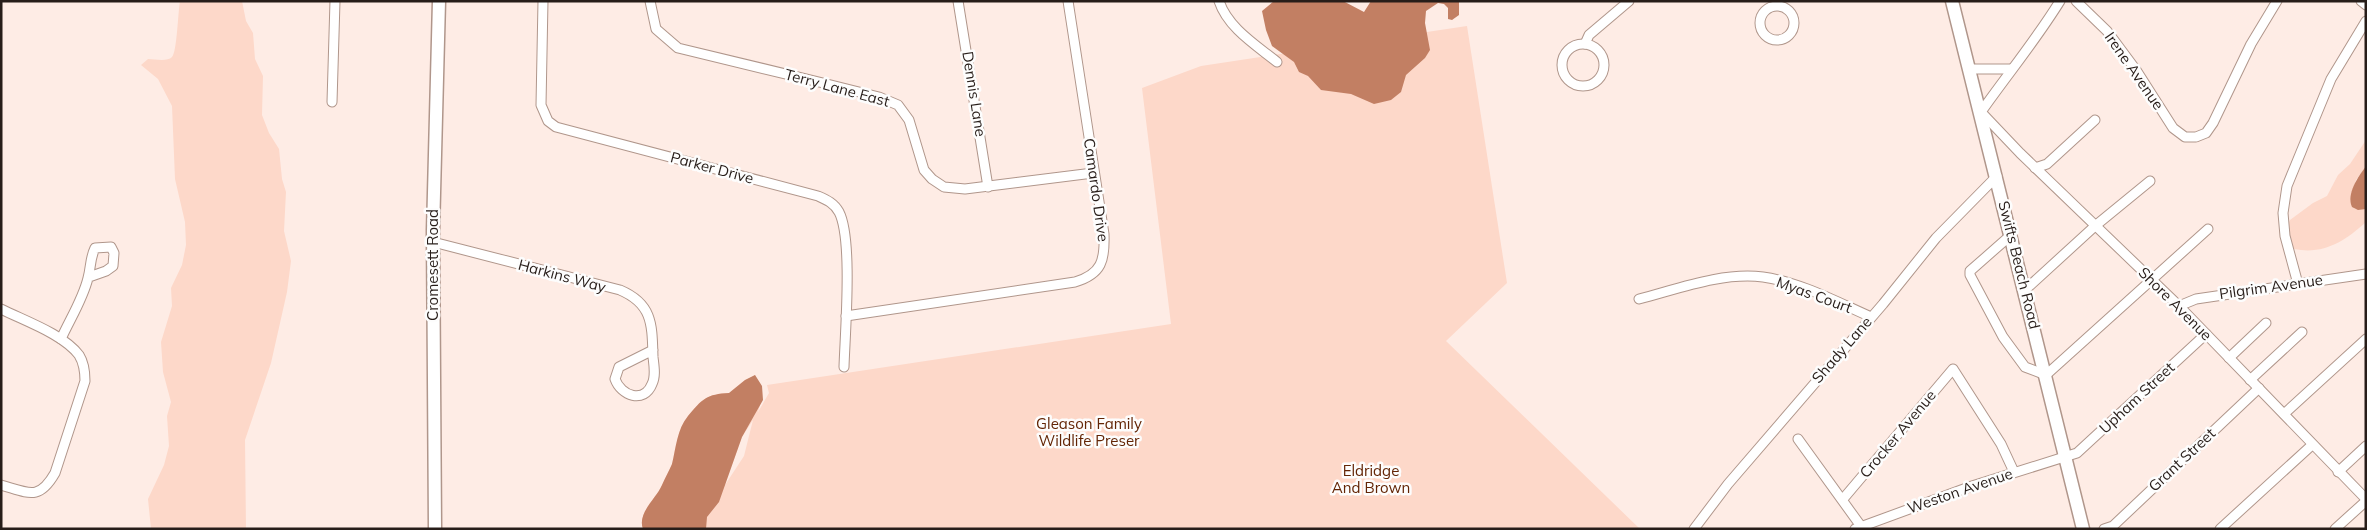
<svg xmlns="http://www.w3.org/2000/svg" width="2367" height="530" font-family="Mulish,sans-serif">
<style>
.green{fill:#fdd8c9;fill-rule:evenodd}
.water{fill:#c27f63}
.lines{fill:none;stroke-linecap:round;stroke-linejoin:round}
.street-casing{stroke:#b0968b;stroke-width:11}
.secondary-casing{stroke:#b0968b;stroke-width:15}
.street{stroke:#fff;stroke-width:9}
.secondary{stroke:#fff;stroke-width:12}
.labels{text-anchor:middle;stroke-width:5;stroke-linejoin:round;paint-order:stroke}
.street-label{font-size:15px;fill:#271d19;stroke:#fdfdfd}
.park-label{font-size:15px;fill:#632505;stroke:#fdfdfd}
</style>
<rect width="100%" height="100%" fill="#feece5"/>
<g class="green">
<path d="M180 1H242L246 21 253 33 255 59 263 76 262 115 269 133 279 149 282 179 286 192 284 231 291 261 287 292 271 363 245 440 246 529H151L148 499 164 465 169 446 167 416 171 402 163 372 161 342 172 306 171 288 182 265 186 245 185 222 175 179 172 106 158 79 141 65 148 59C155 59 167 62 172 57 177 52 178 12 180 1Z"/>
<path d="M1467 26 1507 283 1446 341 1640 529H643C637 513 656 499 662 485 665 478 669 471 672 464 676 448 677 429 688 416 702 399 707 394 729 393L745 380 755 375C765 391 763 395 758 412L769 393 767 385 1171 324 1142 88 1201 66ZM753 420 744 456 725 485 742 437Z"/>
<path d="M2366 140V166L2356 180 2351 199 2355 209H2366V222C2345 241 2324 255 2294 249L2289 242 2288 224 2290 220 2313 203 2327 196 2338 175 2350 164Z"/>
</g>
<g class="water">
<path d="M1274 1H1343L1364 12 1371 1H1459V15L1452 20 1448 19V8L1444 4 1438 3 1426 11 1425 23 1430 50 1425 58 1406 75 1401 92 1391 100 1374 104 1351 94 1321 90 1308 76 1299 72 1294 62 1272 46 1266 30 1262 11Z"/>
<path d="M2366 166V209L2358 210 2352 207C2346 194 2358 177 2366 166Z"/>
<path d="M755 375 762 386 763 400 742 437 719 502 707 517 706 529H643C637 513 656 499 662 485 665 478 669 471 672 464 676 448 677 429 688 416 702 399 707 394 729 393L745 380Z"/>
</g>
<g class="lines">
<defs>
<g id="street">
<path d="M543 1 541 105 548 121 556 127 818 196C827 200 834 203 839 212 853 239 845 333 844 367"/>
<path d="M650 1 656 29 678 48 823 83 879 97 898 105 909 120 924 170 932 179 944 187 965 189 1093 173"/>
<path d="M958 1 988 187"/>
<path d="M1219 1C1228 28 1256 45 1277 62"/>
<path d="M2060 1C2036 40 2007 75 1981 112L2020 153 2179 306 2366 499"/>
<path d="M2076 1 2107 31 2136 70 2173 128 2185 137H2196L2206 133 2213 123 2251 44 2277 1"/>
<path d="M2361 1 2366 5"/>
<circle cx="1777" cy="23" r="17"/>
<path d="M1585 44 1589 35 1629 1"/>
<circle cx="1583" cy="65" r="21"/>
<path d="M1970 69H2011"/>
<path d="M332 102 335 1"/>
<path d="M2035 168 2047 164 2095 120"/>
<path d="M2011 235 1970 271V275L2003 337 2025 367 2046 375 2208 229"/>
<path d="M433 242 620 290C653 304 652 325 653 357 654 366 656 376 652 384 644 404 621 396 615 379L619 367 653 350"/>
<path d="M2298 284 2285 236 2283 213 2287 186 2331 79 2366 21"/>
<path d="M2025 290 2095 226 2150 181"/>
<path d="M1639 299C1678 289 1721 272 1763 277 1800 282 1837 302 1871 317"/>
<path d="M2179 306 2196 299 2366 274"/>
<path d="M1 309C25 321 63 334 79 355 84 363 85 372 85 381L55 473C39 501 29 493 1 485"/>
<path d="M846 316 1075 282C1102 274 1105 260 1104 234L1068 1"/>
<path d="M61 339C70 319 83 299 88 278 91 267 90 258 95 248L111 247 114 253 113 266 106 271 89 277"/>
<path d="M2229 358 2266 323"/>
<path d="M2250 380 2302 332"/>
<path d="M2284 414 2366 339"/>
<path d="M1798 439 1863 529"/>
<path d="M2338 472 2366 446"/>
<path d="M1843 499 1953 369 2001 444 2014 472"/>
<path d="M1694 529 1728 484 1883 304 1936 238 1997 176"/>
<path d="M1855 529 1972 486 2077 453 2206 334"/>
<path d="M2104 529 2113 526 2259 388"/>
<path d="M2220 529 2312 445"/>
<path d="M2335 529 2366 501"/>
</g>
<g id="secondary">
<path d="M1952 1 2083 529"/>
<path d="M435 529 433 231 439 1"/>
</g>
</defs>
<use href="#street" class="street-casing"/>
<use href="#secondary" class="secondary-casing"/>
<use href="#street" class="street"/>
<use href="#secondary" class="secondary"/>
</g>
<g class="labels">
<g class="street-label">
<text transform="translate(2134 71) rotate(55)" y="5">Irene Avenue</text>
<text transform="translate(837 88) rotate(15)" y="5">Terry Lane East</text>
<text transform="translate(974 94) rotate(81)" y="5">Dennis Lane</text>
<text transform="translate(712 168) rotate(15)" y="5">Parker Drive</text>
<text transform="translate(1096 190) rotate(82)" y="5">Camardo Drive</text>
<text transform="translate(433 265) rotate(-90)" y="5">Cromesett Road</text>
<text transform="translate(2019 265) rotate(76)" y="5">Swifts Beach Road</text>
<text transform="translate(562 276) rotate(15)" y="5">Harkins Way</text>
<text transform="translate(2271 287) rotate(-8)" y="5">Pilgrim Avenue</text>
<text transform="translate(1814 295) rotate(20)" y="5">Myas Court</text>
<text transform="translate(2175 304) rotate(45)" y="5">Shore Avenue</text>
<text transform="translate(1842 350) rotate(-49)" y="5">Shady Lane</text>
<text transform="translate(2137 398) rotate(-43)" y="5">Upham Street</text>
<text transform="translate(1898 434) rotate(-50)" y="5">Crocker Avenue</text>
<text transform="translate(2182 460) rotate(-43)" y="5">Grant Street</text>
<text transform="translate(1960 491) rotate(-19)" y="5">Weston Avenue</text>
</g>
<g class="park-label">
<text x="1089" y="429">Gleason Family<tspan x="1089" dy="17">Wildlife Preser</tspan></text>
<text x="1371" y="476">Eldridge<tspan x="1371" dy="17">And Brown</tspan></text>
</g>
</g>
<rect width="2367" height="530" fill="none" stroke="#271d19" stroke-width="5"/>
</svg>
